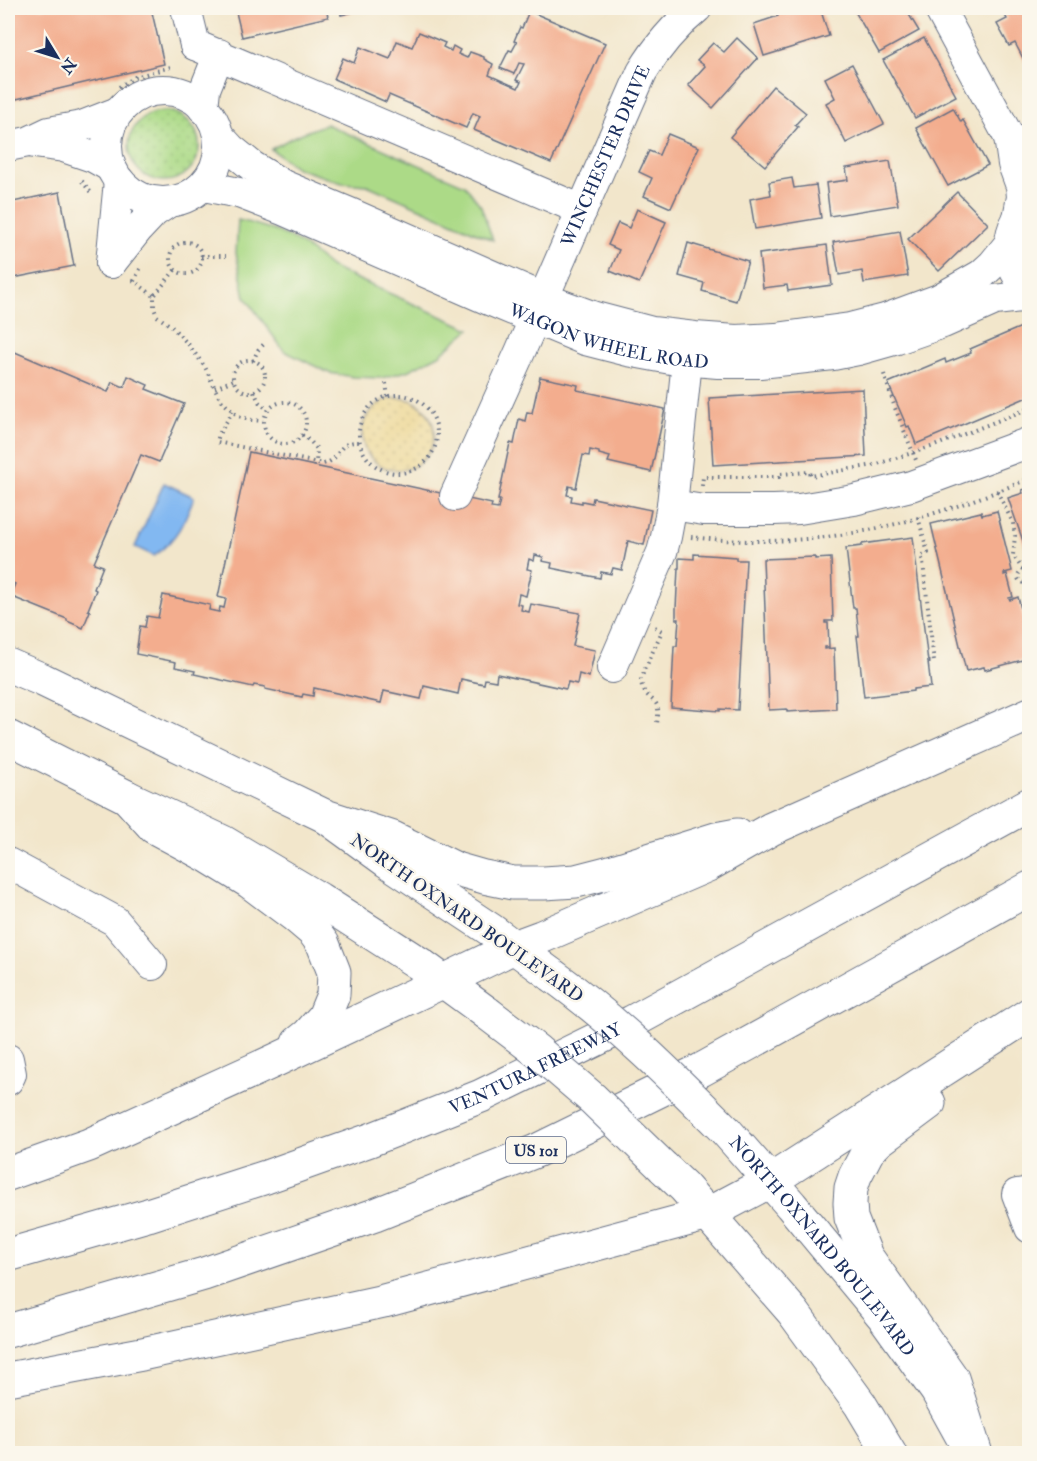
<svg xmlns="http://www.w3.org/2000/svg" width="1037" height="1461" font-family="'IM FELL Double Pica',serif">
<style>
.green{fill:#acda87;stroke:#648472;stroke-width:1.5}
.sand{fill:url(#sand-dots);stroke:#84847e;stroke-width:1.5}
.garden{fill:url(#garden-dots);stroke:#648472;stroke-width:1.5}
.water{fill:#82b8f1;stroke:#4e74a8;stroke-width:1.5}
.building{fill:#f3ad8e}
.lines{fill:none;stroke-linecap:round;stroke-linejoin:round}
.minor-casing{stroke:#666f84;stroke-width:32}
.major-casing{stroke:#666f84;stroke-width:35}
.highway-casing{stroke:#666f84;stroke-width:35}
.path{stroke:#666f84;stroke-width:4;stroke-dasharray:1.5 4.5;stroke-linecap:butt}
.minor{stroke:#fff;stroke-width:30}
.major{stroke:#fff;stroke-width:33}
.highway{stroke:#fff;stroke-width:33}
.major-bridge-casing{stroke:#666f84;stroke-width:35;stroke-linecap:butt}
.major-bridge{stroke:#fff;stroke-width:33}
.labels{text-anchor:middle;stroke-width:5;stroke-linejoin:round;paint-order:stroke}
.shield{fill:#fbf7ec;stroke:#5e6b89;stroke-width:1.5}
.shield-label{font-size:16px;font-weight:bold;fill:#1b2f5e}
.street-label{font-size:18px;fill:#1b2f5e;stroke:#fbf7ec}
</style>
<defs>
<pattern id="sand-dots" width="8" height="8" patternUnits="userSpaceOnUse" patternTransform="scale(1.5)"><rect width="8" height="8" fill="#eeda9e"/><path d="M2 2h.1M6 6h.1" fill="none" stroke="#ccbb8a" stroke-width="1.8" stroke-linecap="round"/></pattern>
<pattern id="garden-dots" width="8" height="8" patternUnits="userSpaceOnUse" patternTransform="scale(1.5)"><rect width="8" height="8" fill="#acda87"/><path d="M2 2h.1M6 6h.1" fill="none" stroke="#93bb77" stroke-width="1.8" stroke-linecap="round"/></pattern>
</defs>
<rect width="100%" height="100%" fill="#fbf7ec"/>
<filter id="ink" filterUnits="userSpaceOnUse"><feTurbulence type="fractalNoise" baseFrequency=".0167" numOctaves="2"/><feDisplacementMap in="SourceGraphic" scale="12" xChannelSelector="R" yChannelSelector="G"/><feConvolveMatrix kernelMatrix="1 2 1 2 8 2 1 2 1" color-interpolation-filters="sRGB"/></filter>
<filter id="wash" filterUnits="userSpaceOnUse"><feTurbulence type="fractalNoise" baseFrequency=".008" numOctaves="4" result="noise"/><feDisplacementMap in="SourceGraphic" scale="24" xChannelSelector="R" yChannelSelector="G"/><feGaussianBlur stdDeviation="1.35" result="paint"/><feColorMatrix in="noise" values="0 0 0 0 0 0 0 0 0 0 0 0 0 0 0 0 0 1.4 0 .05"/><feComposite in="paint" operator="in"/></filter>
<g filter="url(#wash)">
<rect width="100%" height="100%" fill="#f2e6cb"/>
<g class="green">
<path d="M326 124 465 185 481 206 493 240 367 185 342 183 297 168 271 149 295 136Z"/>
<path d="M238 220C278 229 300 239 330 267L470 329 439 355 407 371 382 378 354 377 329 373 284 351 245 297 236 253Z"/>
</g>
<circle class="sand" cx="398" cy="434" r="36"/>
<circle class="garden" cx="164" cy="146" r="35"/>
<path class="water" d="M164 483 194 497C184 523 177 539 154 556L135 547Z"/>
<g id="blocks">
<g class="building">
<path d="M8 8H151L164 64 8 101Z"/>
<path d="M235 8H326L328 17 242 37Z"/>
<path d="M340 8H370L341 15Z"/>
<path d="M775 8H800L802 12 820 8 829 36 764 56 754 24 778 16Z"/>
<path d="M853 8H905L919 31 879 53Z"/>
<path d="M1001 8H1030V60L1025 62 1015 43 1009 46 997 24 1007 19Z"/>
<path d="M529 11 605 43 551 163 474 130 480 116 473 113 466 128 389 95 386 102 334 79 343 58 354 63 360 47 390 59 397 41 412 47 419 32 445 43 443 47 451 51 453 46 460 50 458 54 467 58 470 52 484 57V59L493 64 489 75 518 88 521 82 516 80 524 64 519 63 514 74 500 68 509 50 512 51 517 42 514 41 520 27 522 28Z"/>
<path d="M737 38 758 58 713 108 688 85 705 66 697 60 713 43 724 52Z"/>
<path d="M924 38 956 96 915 118 883 60Z"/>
<path d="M852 64 884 124 846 143 826 103 835 98 825 78Z"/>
<path d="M773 86 806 113 795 125 798 127 765 166 730 137Z"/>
<path d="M953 108 961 122 963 120 988 165 948 186 916 128Z"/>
<path d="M668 134 699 147 671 208 644 196 652 178 639 172 649 151 659 155Z"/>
<path d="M890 161 898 205 830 216 826 183 848 180 846 168Z"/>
<path d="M792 178 794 188 816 185 821 218 755 229 750 199 771 195 769 182Z"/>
<path d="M60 192 74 266 8 279V203Z"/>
<path d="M957 192 988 224 939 271 908 239Z"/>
<path d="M637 209 666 222 639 283 610 271 619 250 608 245 618 223 629 228Z"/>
<path d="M900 231 908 276 864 283 862 271 839 275 833 242Z"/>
<path d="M688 243 748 261 736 301 702 291 704 283 679 276Z"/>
<path d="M827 245 832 285 788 291 787 285 763 288 759 254Z"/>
<path d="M1026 325 1030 332V396L916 444 909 426 907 427 888 383 945 359 946 363 971 353 970 349Z"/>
<path d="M8 349 108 392 112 382 124 387 128 376 148 385 146 389 184 404 159 462 141 455 94 563 103 566 94 589 96 590 88 610 90 611 83 628 67 621V619L10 596 15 584 8 581Z"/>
<path d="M540 377 578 385 577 390 665 409 651 472 608 462 610 457 599 454V452L590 450 589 456 583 455 576 488 569 486 567 495 572 496 571 501 582 503V501L592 503 593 498 651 510 644 545 628 541 622 570 613 568 611 574 601 572 600 578 551 568 552 563 542 561 543 557 535 555 534 561 529 559 527 569 532 570 526 596 519 594 517 604 522 605 521 610 529 612 531 604 580 613 573 646 595 650 589 677 579 674 577 684 568 682 566 689 497 674 496 681 485 679 484 684 461 679 458 694 424 686 421 699 384 691 381 703 314 688 313 696 303 694 302 697 265 689V687L254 685 253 687 194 674 195 671 175 667 176 662 136 654 140 626 145 627 147 616 158 618 163 595 210 605 209 610 219 612 220 607 224 608 226 599 218 597 249 452 492 504 491 508 498 509 500 500H498L510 443 514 444 519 419 525 421 527 412 532 413Z"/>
<path d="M863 389 866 456 713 465 709 398Z"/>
<path d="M1030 488V558H1029L1008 498 1023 493 1022 490Z"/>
<path d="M997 511 1012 571 1004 573V575L1007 574 1013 597 1009 598 1010 600 1018 597 1030 643V658L985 670 984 667 966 671 931 524 981 512 982 515Z"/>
<path d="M913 537 931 687 913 689V691L864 697 857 636H859L856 608H853L846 548 862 546V544Z"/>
<path d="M694 554 736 557V560H746L738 710 720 709V711L671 707 674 646H677L679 619H676V609L678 568H679V558L694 559Z"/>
<path d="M815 557V559L831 558 833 621H825V623H828L829 647H825V649L834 648 836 709 787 712V709L769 710 763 559Z"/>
</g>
</g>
</g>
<g filter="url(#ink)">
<use href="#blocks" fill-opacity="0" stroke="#666f84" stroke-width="1.5"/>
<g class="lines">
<defs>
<g id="minor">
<path d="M186 8 195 45"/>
<path d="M939 8 1009 137 1030 157"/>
<path d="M195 45 582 210"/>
<circle cx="163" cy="146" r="56"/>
<path d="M203 108 205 89 219 54"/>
<path d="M219 136 231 149 252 166 283 185 350 213 543 298 595 317 652 332 695 337 736 340 776 338 850 328 885 319 939 299 981 275 993 264 1010 243"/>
<path d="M1009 137 1013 164 1021 186 1022 197 1018 218"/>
<path d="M34 143 64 147 93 157 109 166"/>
<path d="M8 146 28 142 49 132 82 126 118 112"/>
<path id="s1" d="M204 186 239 193 283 210 489 300 585 340 628 351 671 359 718 363H760L833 355 858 350 897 339 943 323 995 300 1030 296"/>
<path d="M1030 206C1025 210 1020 215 1017 220 1004 243 1009 273 1030 289"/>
<path d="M111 263 138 229 154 212 169 202"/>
<path d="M111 263 119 181"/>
<path id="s2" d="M455 496 520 352 642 72C657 47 675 26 697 8"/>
<path d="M672 505 704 510H774L799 509 854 500 911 486 1030 442"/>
<path d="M612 668 662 552 666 537 672 505 687 361"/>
<path d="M8 863 115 921 152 965"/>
<path d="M8 1059 11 1074 8 1080"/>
<path d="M1030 1192 1017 1194 1030 1228"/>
</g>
<g id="major">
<path d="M8 665 43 680 325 816 387 861 491 930 552 975"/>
<path d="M8 737 127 797 223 842 319 899 420 964 487 1013"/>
<path id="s3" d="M726 1131 791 1205 884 1317 937 1391 963 1438"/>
<path d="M663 1167 684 1187 793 1312 860 1404 890 1454"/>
</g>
<g id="highway">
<path d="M127 797 154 827 206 855 250 882 294 915 314 932 323 944 334 972 333 995 324 1017 308 1035 298 1043"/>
<path d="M325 816 393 838 456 869 484 877 513 883H544L576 881 607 873 716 839 737 835"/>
<path d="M929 1103 878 1141 868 1151 855 1176 851 1188 850 1203 851 1218 866 1256 952 1378 976 1454"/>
<path d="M8 1174 89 1145 274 1061 444 981 514 947 541 937 708 865 771 829 1030 714"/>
<path id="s4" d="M8 1255 148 1215 266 1177 370 1140 481 1096 632 1022 1030 804"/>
<path d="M8 1331 204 1274 375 1215 536 1151 701 1070 1030 888"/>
<path d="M8 1379 142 1354 384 1301 708 1214 770 1181 1030 1014"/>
</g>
</defs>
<use href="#minor" class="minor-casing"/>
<use href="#major" class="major-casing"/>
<use href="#highway" class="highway-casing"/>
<g class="path">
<path d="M119 87 135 77 174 66"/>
<path d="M82 181 92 194"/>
<circle cx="186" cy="258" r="16"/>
<path d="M201 256H226"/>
<path d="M140 269 134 281 154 296"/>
<path d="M175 270 154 296V308L157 316 171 326 189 345 205 367 220 399 228 407 238 416 252 420 263 421"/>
<circle cx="249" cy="376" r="16"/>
<path d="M253 361 258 350 266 342"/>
<path d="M884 374 895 408 916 460"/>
<path d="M386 383 388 397"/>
<path d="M215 388 233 380"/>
<path d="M254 391 259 402 268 410"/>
<circle cx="398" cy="434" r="39"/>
<circle cx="285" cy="423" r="21"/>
<path d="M233 411 219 434 217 442 323 464C340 460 337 446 350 443 353 442 356 442 360 442"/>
<path d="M302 435 311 442 317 449 316 463"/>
<path d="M702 486 703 477H779V474L810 472 811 476 874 465 934 446 1030 408"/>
<path d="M997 491 1013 523 1015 536 1013 555 1023 570"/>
<path d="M918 517 928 553 921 555 923 562 934 662H928"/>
<path d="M691 537C756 545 828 541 891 525 913 520 935 513 957 506 981 497 1006 489 1030 478"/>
<path d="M1030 572 1023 570C1015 574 1017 582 1025 583L1030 581"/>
<path d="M655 627 662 631 641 678C641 699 657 697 658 709 659 714 657 720 657 725"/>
</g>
<use href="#minor" class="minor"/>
<use href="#major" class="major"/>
<use href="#highway" class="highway"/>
<defs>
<g id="major-bridge">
<path d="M552 975C616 1021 671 1076 726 1131"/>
<path d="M487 1013 537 1051 593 1099 663 1167"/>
</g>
</defs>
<use href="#major-bridge" class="major-bridge-casing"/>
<use href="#major-bridge" class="major-bridge"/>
</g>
</g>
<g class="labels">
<rect class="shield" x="506" y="1137" width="60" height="26" rx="4.5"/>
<g class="shield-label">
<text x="536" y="1156">US 101</text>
</g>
<g class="street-label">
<text dy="6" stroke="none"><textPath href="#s2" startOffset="372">WINCHESTER DRIVE</textPath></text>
<text dy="6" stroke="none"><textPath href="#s1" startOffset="434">WAGON WHEEL ROAD</textPath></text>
<text transform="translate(467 918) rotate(35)" y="6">NORTH OXNARD BOULEVARD</text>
<text dy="6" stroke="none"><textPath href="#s4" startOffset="560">VENTURA FREEWAY</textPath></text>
<text dy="6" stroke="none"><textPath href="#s3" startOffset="150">NORTH OXNARD BOULEVARD</textPath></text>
</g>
</g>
<rect width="1037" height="1461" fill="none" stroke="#fbf7ec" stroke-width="30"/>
<g transform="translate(57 57) rotate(128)" stroke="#fbf7ec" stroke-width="4.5" paint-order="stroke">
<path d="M0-4.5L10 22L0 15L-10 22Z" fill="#1b2f5e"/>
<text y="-9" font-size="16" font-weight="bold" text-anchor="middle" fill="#1b2f5e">N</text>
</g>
</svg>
